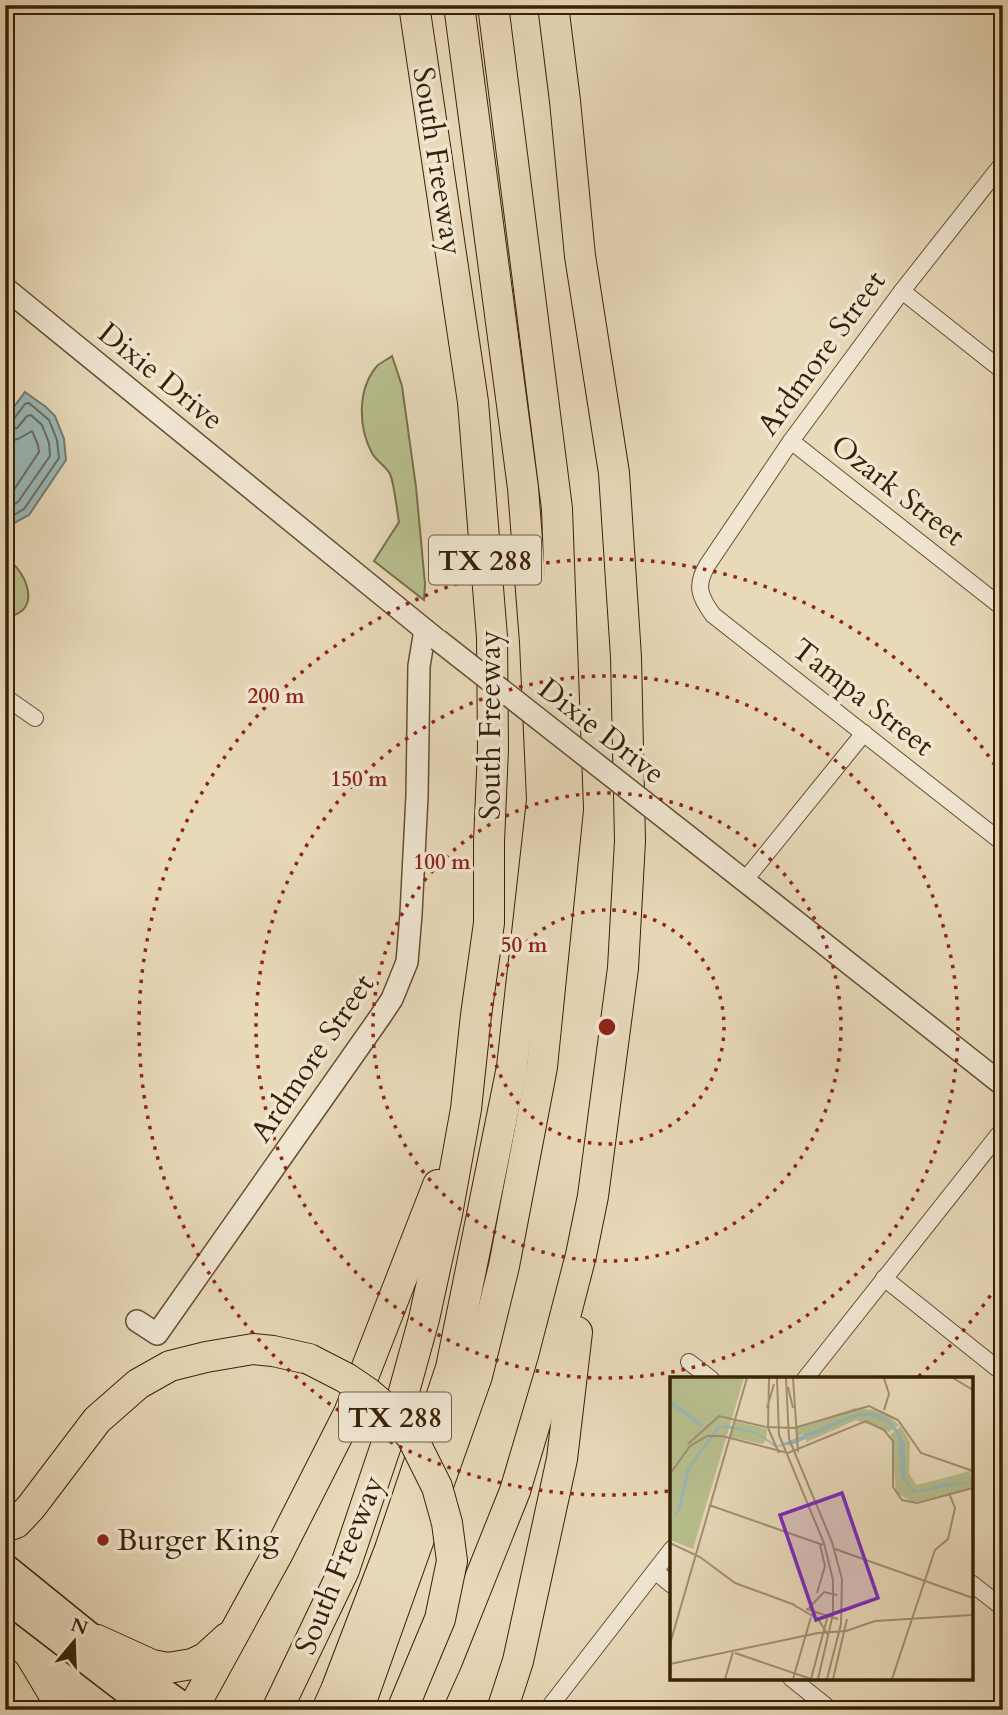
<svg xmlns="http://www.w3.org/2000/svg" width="1008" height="1715" font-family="Cardo,serif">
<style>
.green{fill:#b8bf8e;stroke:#787049;stroke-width:2}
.water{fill:#9ab8b8;stroke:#737c70;stroke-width:2}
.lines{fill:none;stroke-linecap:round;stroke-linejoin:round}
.shore{stroke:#696c5e;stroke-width:2}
.minor-casing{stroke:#644f31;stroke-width:18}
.tertiary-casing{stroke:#644f31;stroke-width:24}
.primary-casing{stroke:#382104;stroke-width:29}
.motorway-casing{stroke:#382104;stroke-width:32}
.minor{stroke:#f0e6d2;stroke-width:16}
.tertiary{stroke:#f0e6d2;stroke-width:21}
.primary{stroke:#e8d9b9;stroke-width:26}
.motorway{stroke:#e8d9b9;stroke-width:30}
.tertiary-bridge-casing{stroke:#644f31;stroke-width:24;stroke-linecap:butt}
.motorway-bridge-casing{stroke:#382104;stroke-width:32;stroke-linecap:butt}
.tertiary-bridge{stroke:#f0e6d2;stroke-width:21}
.motorway-bridge{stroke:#e8d9b9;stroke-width:30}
.ring{fill:none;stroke:#8f2418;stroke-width:3.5;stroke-dasharray:3.5 7}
.poi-dot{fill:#8f2418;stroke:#f0e6d2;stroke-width:2.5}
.labels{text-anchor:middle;stroke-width:7;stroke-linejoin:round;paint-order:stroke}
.shield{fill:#f0e6d2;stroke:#6f5c42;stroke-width:2}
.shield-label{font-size:28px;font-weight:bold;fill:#382104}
.street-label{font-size:30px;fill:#382104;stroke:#f0e6d2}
.poi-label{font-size:30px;fill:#382104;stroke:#f0e6d2;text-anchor:start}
.inset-river{fill:none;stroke:#9ab8b8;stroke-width:3.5}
.inset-road{fill:none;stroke:#a28f71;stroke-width:2}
.view{fill:#7b2cbf;fill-opacity:0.15;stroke:#7b2cbf;stroke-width:3.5}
.inset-edge{fill:none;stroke:#382104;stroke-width:3.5}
.centre{fill:#8f2418;stroke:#f0e6d2;stroke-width:3.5}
.ring-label{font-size:21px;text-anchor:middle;font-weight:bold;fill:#8f2418;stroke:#f0e6d2;stroke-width:7;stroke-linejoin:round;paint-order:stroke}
</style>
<rect width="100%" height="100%" fill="#e8d9b9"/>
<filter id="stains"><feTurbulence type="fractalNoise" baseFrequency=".00286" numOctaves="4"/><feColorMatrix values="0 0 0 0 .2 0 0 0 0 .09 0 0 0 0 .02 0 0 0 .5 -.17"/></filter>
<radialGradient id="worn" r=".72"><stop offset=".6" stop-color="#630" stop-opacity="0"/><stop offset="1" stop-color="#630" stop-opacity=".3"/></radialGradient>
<g class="green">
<path d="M392 356 402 386 416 487 425 584 424 600 374 561 399 522C397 510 394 483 390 474 386 466 376 461 372 453 358 427 357 388 378 365 382 362 388 359 392 356Z"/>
<path d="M6 558C28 572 43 614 5 617Z"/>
</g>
<path class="water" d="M25 392 46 407 55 416 64 439 66 460 29 515 5 528V419Z"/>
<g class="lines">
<g class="shore">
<path d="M5 422 13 420 25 404 29 403 49 420 57 440 59 458 24 509 5 520"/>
<path d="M5 431 17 428 27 416 31 415 42 425 49 443 50 456 18 502 5 510"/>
<path d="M5 442 18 439 32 431 38 445 39 452 11 494 5 498"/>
</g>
<defs>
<g id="minor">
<path d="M1003 163 902 291 791 441 708 564C695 585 699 596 713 615L1003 843"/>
<path d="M902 291 1003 371"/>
<path d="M791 441 1003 608"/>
<path d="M5 697 35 718"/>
<path d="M745 880 864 733"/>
<path d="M884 1278 1003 1373"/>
<path d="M689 1362 711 1379"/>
<path d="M805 1379 1003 1129"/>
<path d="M655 1571 672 1585"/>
<path d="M971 1583 1003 1608"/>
<path d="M791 1678 831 1710"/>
<path d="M547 1710 672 1549"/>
</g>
<g id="tertiary">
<path d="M5 288 435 638"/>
<path d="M689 837 1003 1085"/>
<path d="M137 1321 157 1334 380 1017 392 999 407 962 411 914 417 796 419 666 425 630"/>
</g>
<g id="primary">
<path d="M5 1567 126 1665 189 1710"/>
<path d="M5 1598 151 1710"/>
</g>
<g id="motorway">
<path d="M5 1527 16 1523 31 1507 97 1420 138 1384 170 1366 206 1357 253 1349 273 1351 309 1359"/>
<path d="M97 1640 152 1665 168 1668 192 1664 205 1658 227 1638"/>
<path d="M5 1673 27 1710"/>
<path d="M192 1710 278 1553 349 1413 438 1185"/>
<path d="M277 1710 344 1570 403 1395 424 1319 447 1214 466 1109 476 1015 489 923V842L493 749 492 637 473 402 414 5"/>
<path d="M327 1710 336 1690 390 1549 451 1368 512 1067 542 800 535 642 523 488 459 5"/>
<path d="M358 1710 477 1376 504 1266 542 1067 568 809 557 509 493 5"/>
<path d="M425 1710 447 1661 515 1491 553 1363 581 1255 593 1196 623 968 630 841 626 657 614 473 580 256 565 101 553 5"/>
<path d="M502 1710 518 1661 562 1459 577 1332"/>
</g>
</defs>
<use href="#minor" class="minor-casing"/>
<use href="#tertiary" class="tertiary-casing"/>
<use href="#primary" class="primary-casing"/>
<use href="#motorway" class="motorway-casing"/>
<use href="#minor" class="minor"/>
<use href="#tertiary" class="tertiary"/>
<use href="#primary" class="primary"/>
<use href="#motorway" class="motorway"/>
<defs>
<path id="tertiary-bridge" d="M438 640 689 837"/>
<path id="motorway-bridge" d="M309 1359 346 1378 368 1393 388 1410 412 1437 437 1487 447 1523 452 1561 440 1619 402 1710"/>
</defs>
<use href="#tertiary-bridge" class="tertiary-bridge-casing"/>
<use href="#motorway-bridge" class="motorway-bridge-casing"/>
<use href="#tertiary-bridge" class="tertiary-bridge"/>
<use href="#motorway-bridge" class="motorway-bridge"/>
</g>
<g class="ring">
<circle cx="607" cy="1027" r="117"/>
<circle cx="607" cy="1027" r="234"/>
<circle cx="607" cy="1027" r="351"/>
<path d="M1002 1278A468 468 0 0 1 917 1378M668 1491A468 468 0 1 1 1002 776"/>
</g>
<circle class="poi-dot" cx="103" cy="1540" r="7"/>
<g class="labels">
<g class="shield">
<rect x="429" y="535.5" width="112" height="49" rx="5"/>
<rect x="339" y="1392.5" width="112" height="49" rx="5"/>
</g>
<g class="shield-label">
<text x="485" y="570">TX 288</text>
<text x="395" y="1427">TX 288</text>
</g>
<g class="street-label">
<text transform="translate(438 161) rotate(81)" y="10">South Freeway</text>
<text transform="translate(821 353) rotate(-54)" y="10">Ardmore Street</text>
<text transform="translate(161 376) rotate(39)" y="10">Dixie Drive</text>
<text transform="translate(898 490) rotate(38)" y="10">Ozark Street</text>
<text transform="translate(863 697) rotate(38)" y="10">Tampa Street</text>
<text transform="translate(490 725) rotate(-90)" y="10">South Freeway</text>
<text transform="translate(602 731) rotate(38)" y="10">Dixie Drive</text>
<text transform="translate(312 1058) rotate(-56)" y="10">Ardmore Street</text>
<text transform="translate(339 1565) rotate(-68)" y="10">South Freeway</text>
</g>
<g class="poi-label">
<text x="117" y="1550">Burger King</text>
</g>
</g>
<g transform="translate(670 1377)">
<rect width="303" height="303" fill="#e8d9b9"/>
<path d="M0 1H74L23 172 0 163ZM185 31 213 34 229 48 219 55 186 43 137 65 133 57 127 60 125 51ZM65 44 97 52 96 63 92 67 60 60ZM231 49 240 65 239 97 247 108 300 94 303 111 244 125 226 116 221 57Z" fill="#b8bf8e"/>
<path d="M201 35 214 39 229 54 235 69V101L242 111 249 114 274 106 303 105 244 116 231 99 228 58 215 44 200 39H187L124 67 105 70 87 57 51 50 20 91 11 132 0 144 8 131 16 93 46 51 57 48 87 55 107 69 184 37Z" fill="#9ab8b8"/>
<path class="inset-river" d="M0 25 32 49"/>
<path class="inset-road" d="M99 1 98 51 109 76M107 1 109 58 154 166 163 203V237L148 302M116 1 119 62 162 165 172 202 171 247 157 302M123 1 128 75M283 1 303 13M118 10 123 31M97 31 104 7M214 33 219 17 214 1M18 67 49 39 96 50 124 51 199 29 228 43 251 76 303 94M0 97 20 69 37 59H52L118 76 196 44 214 53 223 64V110L232 123 247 126 303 111M39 128 153 168M0 166 30 180 65 206 125 228M165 172 303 221M147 216 155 189 150 168M122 227 148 242 158 258M136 232 168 242M138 232 154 215 167 218M0 267 77 1M65 276 141 302M0 287 148 256 176 254 205 244 303 238M55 302 63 275M123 302 141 240M141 302 158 238M163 302 177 242M222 302 265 173 278 162 285 131 279 116"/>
<path class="view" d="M172 116 208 221 146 243 110 138Z"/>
<rect width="303" height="303" class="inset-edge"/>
</g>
<circle cx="607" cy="1027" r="10" class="centre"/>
<g class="ring-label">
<text x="276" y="703">200 m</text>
<text x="359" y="786">150 m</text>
<text x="442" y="869">100 m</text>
<text x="524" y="952">50 m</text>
</g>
<rect width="1008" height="1715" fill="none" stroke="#e8d9b9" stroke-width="28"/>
<rect x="7" y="7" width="994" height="1701" fill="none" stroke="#382104" stroke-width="3.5"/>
<rect x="14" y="14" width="980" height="1687" fill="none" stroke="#382104" stroke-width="2"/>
<g transform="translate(74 1642) rotate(19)" stroke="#f0e6d2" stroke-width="5" paint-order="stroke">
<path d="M0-5L12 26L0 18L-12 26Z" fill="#382104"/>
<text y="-10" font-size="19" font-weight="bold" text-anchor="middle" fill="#382104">N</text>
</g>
<rect width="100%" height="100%" filter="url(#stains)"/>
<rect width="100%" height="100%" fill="url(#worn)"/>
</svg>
